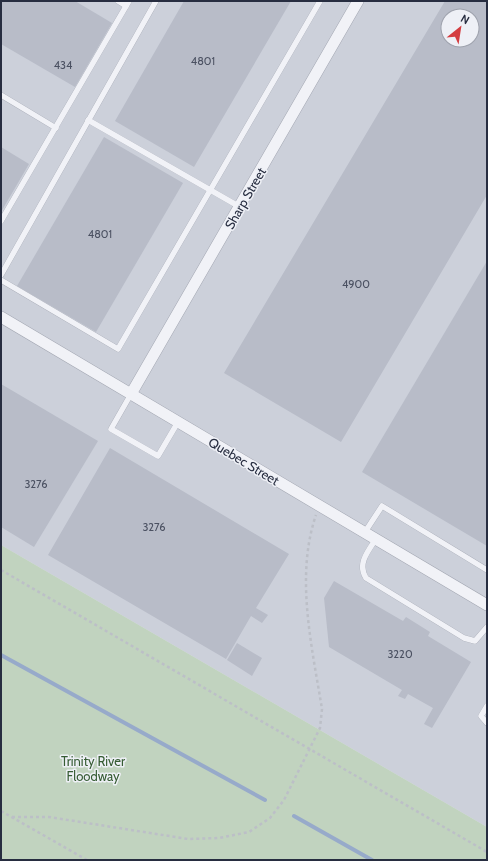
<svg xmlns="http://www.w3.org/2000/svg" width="488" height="861" font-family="Cabin,sans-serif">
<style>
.built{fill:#ccd0da;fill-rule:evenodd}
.green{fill:#c1d3bf}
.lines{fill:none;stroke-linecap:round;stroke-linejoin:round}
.stream{stroke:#97aaca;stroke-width:4}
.building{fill:#b8bcc8;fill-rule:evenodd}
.lane-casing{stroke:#a3a7b2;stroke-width:6}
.street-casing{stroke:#a3a7b2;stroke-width:12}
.path{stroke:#bcbfc7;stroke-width:2.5;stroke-dasharray:3 3;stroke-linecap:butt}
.lane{stroke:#f1f2f7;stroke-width:5.5}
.street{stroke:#f1f2f7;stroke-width:11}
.labels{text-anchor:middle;stroke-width:3;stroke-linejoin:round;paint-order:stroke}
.number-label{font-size:11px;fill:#4b5162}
.street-label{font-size:13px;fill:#272d40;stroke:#eef0f6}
.park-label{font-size:13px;fill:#365c33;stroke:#eef0f6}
</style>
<rect width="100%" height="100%" fill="#dee1e8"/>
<path class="built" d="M1 1H487V827L1 545ZM448 16H472V40H448Z"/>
<path class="green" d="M1 545 487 827V860H1Z"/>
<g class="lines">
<g class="stream">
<path d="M1 655 265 800"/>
<path d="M294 816 372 860"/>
</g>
</g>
<g class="building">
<path d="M1 1H75L112 23 75 87 1 44Z"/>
<path d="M184 1H291L194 167 115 121Z"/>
<path d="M445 1H487V195L341 442 224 373ZM448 16H472V40H448Z"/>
<path d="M104 137 183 183 96 332 17 286Z"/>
<path d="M1 147 29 164 1 212Z"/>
<path d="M487 261V546L362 472Z"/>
<path d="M1 384 98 441 34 547 1 527Z"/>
<path d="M110 448 289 554 256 608 268 615 262 623 251 616 226 659 48 555Z"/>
<path d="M334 581 403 621 406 617 430 632 428 636 471 662 432 728 424 724 433 708 408 694 405 699 398 696 402 690 329 647 324 598Z"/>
<path d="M237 643 262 658 252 676 227 660Z"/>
</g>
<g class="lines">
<defs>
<g id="lane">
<path d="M118 1 126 6"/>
<path d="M1 95 56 128"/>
<path d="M88 120 240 207"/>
<path d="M1 221 129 1"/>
<path d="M1 275 156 1"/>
<path d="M1 280 118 349 320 1"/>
<path d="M131 394 111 429 158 456 178 422"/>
<path d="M365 532 382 506 487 570"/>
<path d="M376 539C368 551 357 564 366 578L464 638 475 641 487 627"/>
<path d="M487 706 481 716 487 723"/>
</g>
<g id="street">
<path d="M1 317 487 605"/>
<path d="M131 394 358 1"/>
</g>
</defs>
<use href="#lane" class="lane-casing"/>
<use href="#street" class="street-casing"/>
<g class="path">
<path d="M1 570 487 852"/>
<path d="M1 811 87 860"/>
<path d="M12 817H49L188 839 219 838 249 832 270 818 284 800 320 728 322 709C312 647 295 576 316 515"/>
</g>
<use href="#lane" class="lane"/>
<use href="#street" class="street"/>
</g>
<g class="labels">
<g class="number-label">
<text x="203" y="65">4801</text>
<text x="63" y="69">434</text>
<text x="100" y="238">4801</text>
<text x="356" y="288">4900</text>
<text x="36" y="488">3276</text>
<text x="154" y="531">3276</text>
<text x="400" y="658">3220</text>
</g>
<g class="street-label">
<text transform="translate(245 198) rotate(-60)" y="5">Sharp Street</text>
<text transform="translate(244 461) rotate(31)" y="5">Quebec Street</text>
</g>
<g class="park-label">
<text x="93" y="766">Trinity River<tspan x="93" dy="15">Floodway</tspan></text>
</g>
</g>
<rect width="488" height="861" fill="none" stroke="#272d40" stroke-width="4"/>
<g transform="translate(460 28) rotate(30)"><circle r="19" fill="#eef0f6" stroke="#9ea2ad"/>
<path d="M0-3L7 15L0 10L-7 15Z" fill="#d43d41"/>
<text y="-6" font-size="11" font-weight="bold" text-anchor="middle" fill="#272d40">N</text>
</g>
</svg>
